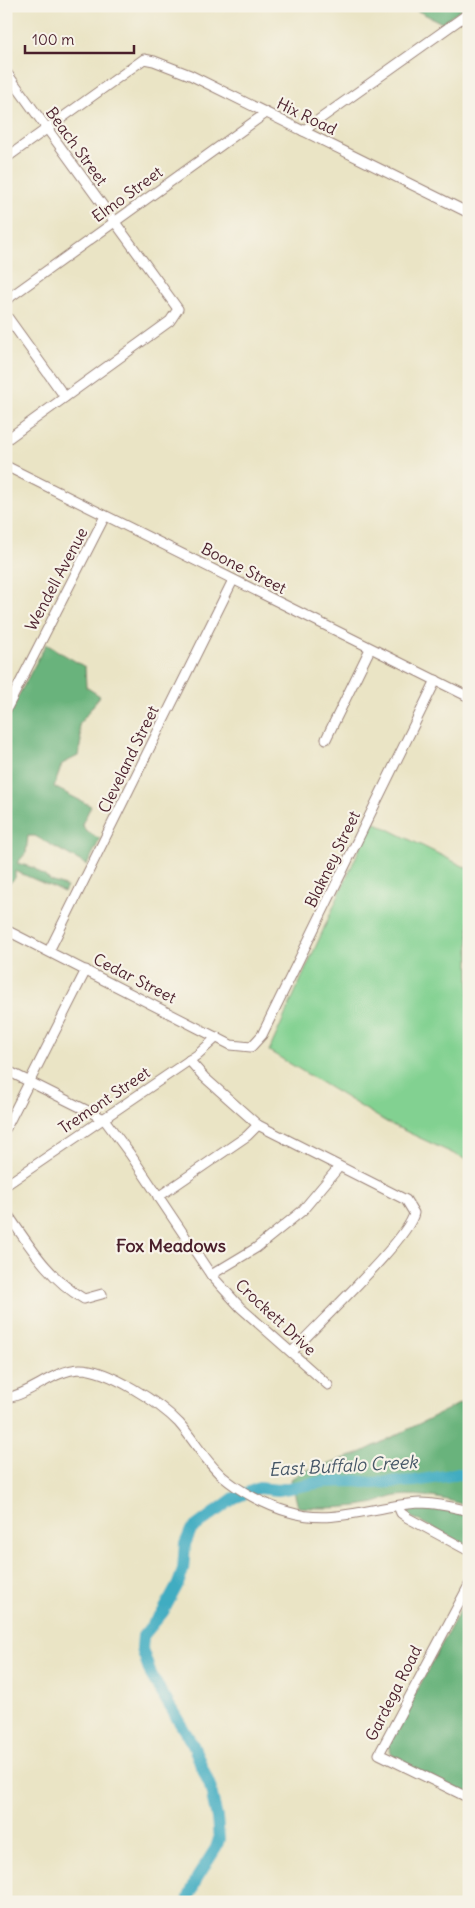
<svg xmlns="http://www.w3.org/2000/svg" width="475" height="1908" font-family="Delius,sans-serif">
<style>
.green{fill:#82d191;stroke:#66785e}
.forest{fill:#69b37b;stroke:#5a6953}
.lines{fill:none;stroke-linecap:round;stroke-linejoin:round}
.river{stroke:#41acc1;stroke-width:12}
.minor-casing{stroke:#9a8278;stroke-width:11}
.minor{stroke:#fff;stroke-width:9}
.labels{text-anchor:middle;stroke-width:4.5;stroke-linejoin:round;paint-order:stroke}
.street-label{font-size:16px;fill:#4a1f2b;stroke:#f7f3e8}
.neighbourhood-label{font-size:18px;font-weight:bold;fill:#4a1f2b;stroke:#f7f3e8}
.water-label{font-size:18px;font-style:italic;fill:#465767;stroke:#f7f3e8}
</style>
<rect width="100%" height="100%" fill="#f7f3e8"/>
<filter id="ink" filterUnits="userSpaceOnUse"><feTurbulence type="fractalNoise" baseFrequency=".02" numOctaves="2"/><feDisplacementMap in="SourceGraphic" scale="10" xChannelSelector="R" yChannelSelector="G"/><feConvolveMatrix kernelMatrix="1 2 1 2 8 2 1 2 1" color-interpolation-filters="sRGB"/></filter>
<filter id="wash" filterUnits="userSpaceOnUse"><feTurbulence type="fractalNoise" baseFrequency=".0096" numOctaves="4" result="noise"/><feDisplacementMap in="SourceGraphic" scale="20" xChannelSelector="R" yChannelSelector="G"/><feGaussianBlur stdDeviation="1.12" result="paint"/><feColorMatrix in="noise" values="0 0 0 0 0 0 0 0 0 0 0 0 0 0 0 0 0 1.4 0 .05"/><feComposite in="paint" operator="in"/></filter>
<g filter="url(#wash)">
<rect width="100%" height="100%" fill="#eae4c5"/>
<path class="green" d="M372 821 469 869V1161L388 1123 269 1051Z"/>
<g class="forest">
<path d="M408 6H465L442 23Z"/>
<path d="M46 644 85 667 86 687 100 696 79 725 81 741 78 756 62 764 54 787 91 806 82 824 86 831 100 839 87 865 35 836H28L26 853 17 863 34 868 51 881 67 887 64 892 15 871V878L6 887V719Z"/>
<path d="M469 1399V1506C446 1499 421 1493 397 1496 389 1497 382 1501 375 1503 350 1508 323 1509 298 1507L291 1479 301 1472 358 1454Z"/>
<path d="M414 1508 448 1510 469 1514V1546L411 1517 408 1511Z"/>
<path d="M469 1593V1794L397 1761 391 1753 388 1745Z"/>
</g>
<g class="lines">
<path class="river" d="M187 1902 197 1878 216 1848 219 1839 217 1818 210 1786 193 1745 151 1675 142 1649 143 1636 163 1612 178 1584 183 1570 185 1544 191 1530 234 1498 259 1488 278 1490 322 1482 356 1481 372 1483 415 1481 458 1474 469 1475"/>
</g>
</g>
<g filter="url(#ink)">
<g class="lines">
<defs>
<g id="minor">
<path d="M6 72 178 309 170 321 6 440"/>
<path d="M303 131 469 13"/>
<path d="M6 158 144 59 154 61 190 75 469 213"/>
<path d="M6 300 266 113"/>
<path d="M6 315 65 397"/>
<path d="M6 466 469 697"/>
<path d="M6 710 105 516"/>
<path d="M326 739 370 649"/>
<path d="M6 930 231 1045 251 1047 262 1035 436 680"/>
<path d="M49 951 233 580"/>
<path d="M189 1060 204 1077 258 1125 406 1200 414 1213C410 1238 315 1326 292 1352"/>
<path d="M6 1070 104 1119 130 1154 211 1275 241 1308 328 1385"/>
<path d="M6 1128 86 970"/>
<path d="M6 1185 197 1055 217 1037"/>
<path d="M158 1197 247 1136 258 1125"/>
<path d="M6 1212C29 1245 49 1279 84 1299L102 1294"/>
<path d="M211 1275 256 1248 302 1211 339 1167"/>
<path d="M6 1398C32 1394 53 1370 80 1369 108 1369 160 1403 179 1423 194 1440 205 1461 222 1476 239 1491 267 1506 289 1512 334 1526 375 1505 420 1503 436 1503 453 1507 469 1511"/>
<path d="M398 1506 401 1513 408 1518 469 1551"/>
<path d="M469 1585 379 1754 469 1798"/>
</g>
</defs>
<use href="#minor" class="minor-casing"/>
<use href="#minor" class="minor"/>
</g>
</g>
<g class="labels">
<g class="street-label">
<text transform="translate(307 116) rotate(26)" y="6">Hix Road</text>
<text transform="translate(77 146) rotate(54)" y="6">Beach Street</text>
<text transform="translate(127 194) rotate(-36)" y="6">Elmo Street</text>
<text transform="translate(244 568) rotate(27)" y="6">Boone Street</text>
<text transform="translate(56 579) rotate(-62)" y="6">Wendell Avenue</text>
<text transform="translate(128 759) rotate(-64)" y="6">Cleveland Street</text>
<text transform="translate(332 859) rotate(-64)" y="6">Blakney Street</text>
<text transform="translate(135 978) rotate(27)" y="6">Cedar Street</text>
<text transform="translate(104 1100) rotate(-34)" y="6">Tremont Street</text>
<text transform="translate(276 1317) rotate(43)" y="6">Crockett Drive</text>
<text transform="translate(393 1693) rotate(-63)" y="6">Gardega Road</text>
</g>
<g class="neighbourhood-label">
<text x="171" y="1252">Fox Meadows</text>
</g>
<g class="water-label">
<text transform="translate(343 1466) rotate(-3)" y="6">East Buffalo Creek</text>
</g>
</g>
<rect width="475" height="1908" fill="none" stroke="#f7f3e8" stroke-width="25"/>
<path d="M25 45v8h109v-8" fill="none" stroke="#4a1f2b" stroke-width="2.5"/>
<text x="32" y="45" font-size="15" fill="#4a1f2b" stroke="#f7f3e8" stroke-width="4" paint-order="stroke">100 m</text>
</svg>
